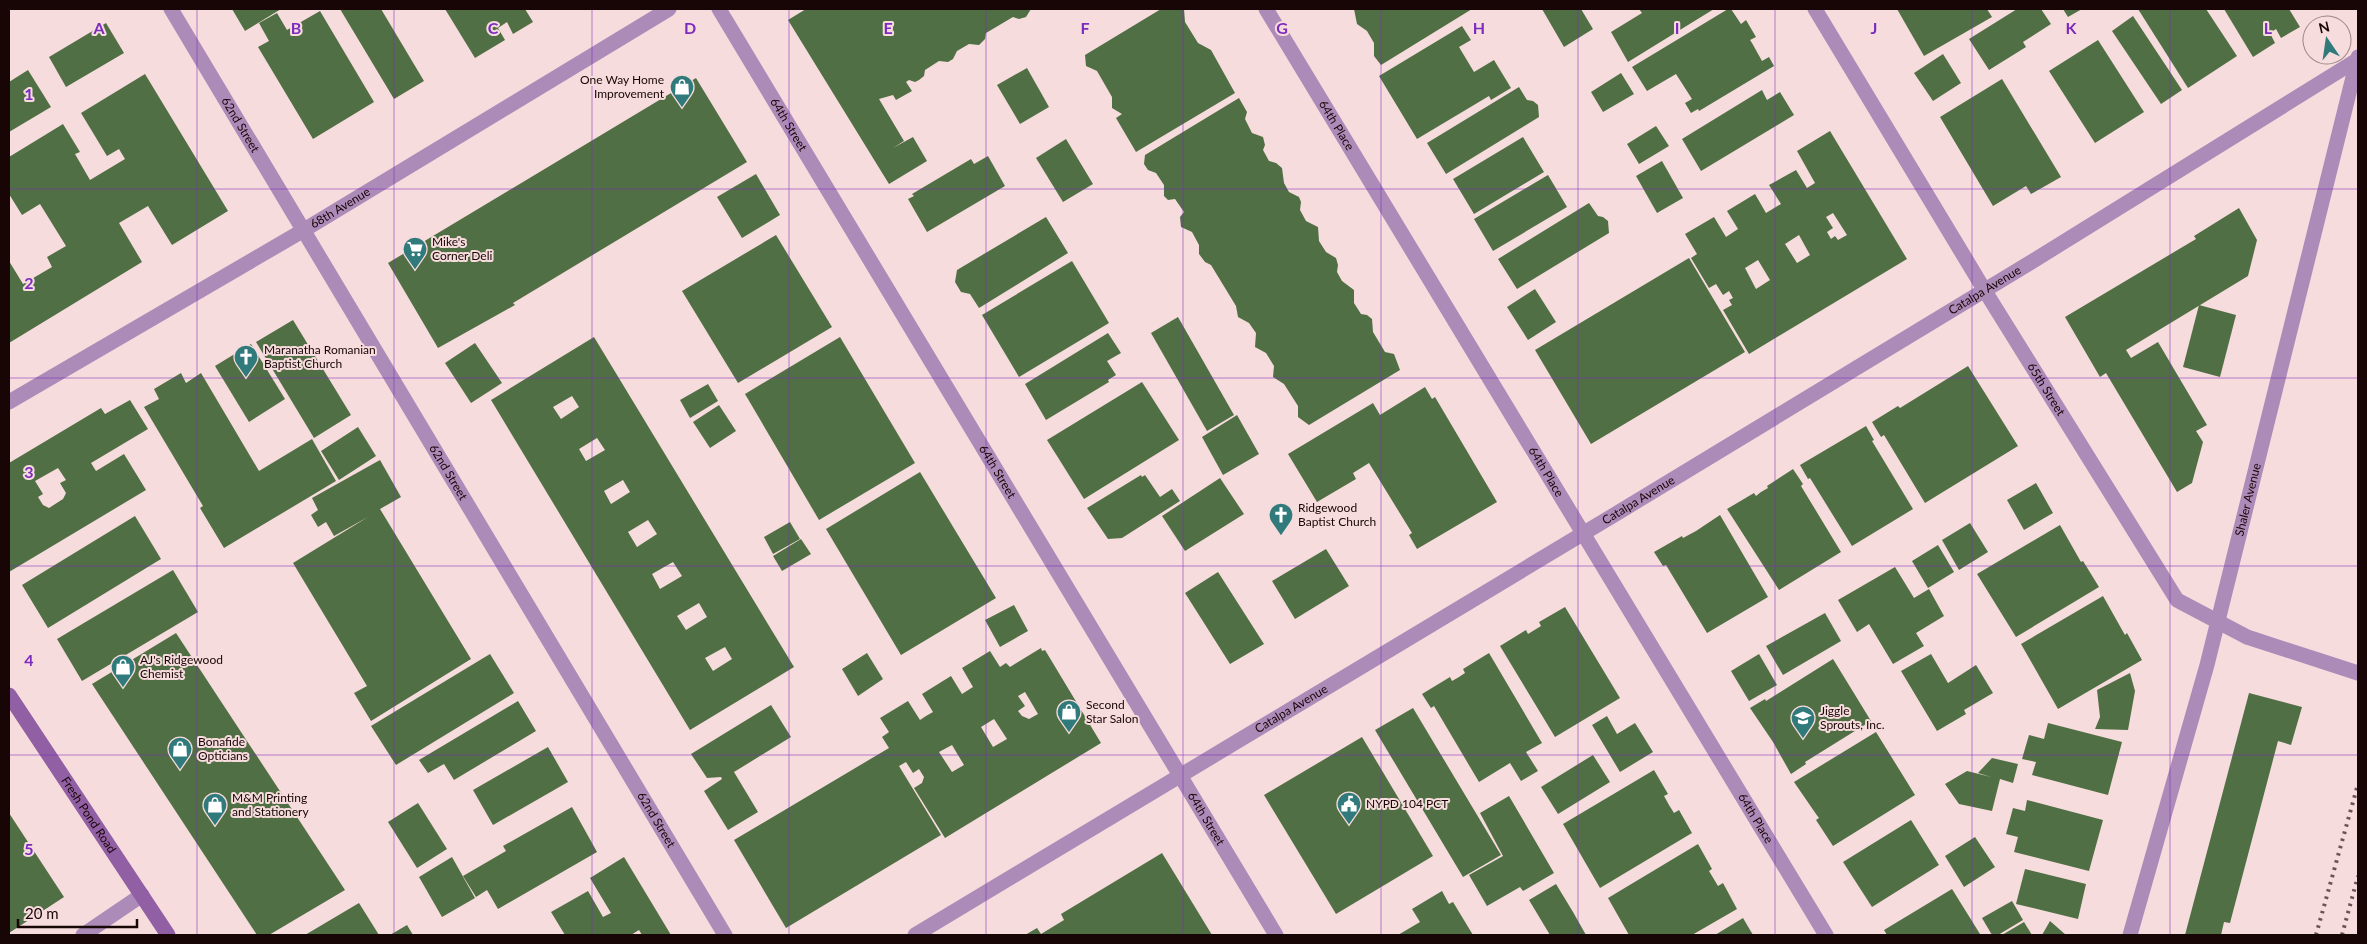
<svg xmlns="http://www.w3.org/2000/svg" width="2367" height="944" font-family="Lato,sans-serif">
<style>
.building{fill:#516f44;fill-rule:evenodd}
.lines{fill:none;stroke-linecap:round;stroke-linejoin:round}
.street{stroke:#ad8bb9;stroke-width:15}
.secondary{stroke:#915fa3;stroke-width:15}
.rail{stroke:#695354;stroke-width:4;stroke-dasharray:2.5 5;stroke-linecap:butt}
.grid{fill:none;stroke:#7b2cbf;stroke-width:1;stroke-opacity:0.55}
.labels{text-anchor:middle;stroke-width:4;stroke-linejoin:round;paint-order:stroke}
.poi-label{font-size:12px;fill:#180506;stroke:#f7dcdd;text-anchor:start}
.street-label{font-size:12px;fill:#180506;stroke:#f7dcdd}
.grid-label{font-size:16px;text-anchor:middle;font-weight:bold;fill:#7b2cbf;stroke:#f7dcdd;stroke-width:4;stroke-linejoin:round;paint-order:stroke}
</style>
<rect width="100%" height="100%" fill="#f7dcdd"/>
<g class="building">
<path d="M232 9H281L245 31Z"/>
<path d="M340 9H381L424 81 394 99Z"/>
<path d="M445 9H525L533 22 513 34 507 22 498 28 505 40 475 58Z"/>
<path d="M806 9H1031L1026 17 1019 19 1013 17 986 33 985 39 979 45 969 44 957 51 953 59 948 62 939 61 925 70 924 76 919 80 915 82 909 80 906 82 912 91 896 100 893 95 879 99 904 141 893 148 913 137 927 161 889 184 788 20Z"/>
<path d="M1161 9H1184L1185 22 1198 43 1211 50 1235 93 1136 152 1116 118 1122 114 1112 108V97L1097 71 1086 66 1085 55Z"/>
<path d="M1354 9H1472L1381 65 1374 56V43L1367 31 1357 24Z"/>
<path d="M1542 9H1581L1593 29 1564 47Z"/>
<path d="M1639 9H1714L1628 62 1611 32 1642 13Z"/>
<path d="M1728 9H1731L1741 24 1746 20 1756 37 1750 40 1752 43 1762 61 1769 57 1774 66 1699 111 1698 109 1691 113 1685 103 1692 99 1676 74 1647 91 1632 67Z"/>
<path d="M1897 9H1987L1992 17 1924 56Z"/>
<path d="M2017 9H2041L2051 24 2023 42 2026 47 1989 70 1969 39Z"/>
<path d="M2063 9H2082L2068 17Z"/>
<path d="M2138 9H2206L2237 56 2188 88Z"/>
<path d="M2224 9H2289L2300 27 2281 38 2276 29 2270 33 2275 43 2253 57Z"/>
<path d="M320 11 374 102 313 139 258 47 269 41 259 23 277 13 287 30Z"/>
<path d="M2133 16 2182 90 2161 104 2112 31Z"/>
<path d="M106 23 124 53 66 87 49 57Z"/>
<path d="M1462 26 1471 40 1459 47 1474 72 1494 60 1511 88 1491 100 1489 96 1417 139 1379 76Z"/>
<path d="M2098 40 2144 112 2095 143 2049 71Z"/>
<path d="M1943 54 1961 83 1933 101 1914 73Z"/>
<path d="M1027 68 1049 107 1020 124 997 85Z"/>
<path d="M28 70 51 107 9 132V82Z"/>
<path d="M1621 73 1634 94 1603 112 1591 92Z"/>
<path d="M145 74 228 211 172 245 148 206 119 223 142 262 9 343V261L23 284 52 267 47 257 66 246 40 204 22 215 9 194V157L63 124 80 152 75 154 90 180 125 159 119 149 107 156 81 113Z"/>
<path d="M696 78 747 162 513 303 515 305 438 348 388 263Z"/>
<path d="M2002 79 2061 177 2031 194 2026 186 1993 206 1940 117Z"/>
<path d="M1519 87 1527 100 1533 101 1538 105 1539 117 1446 174 1427 143Z"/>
<path d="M1762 90 1767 100 1780 92 1794 115 1701 171 1682 139Z"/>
<path d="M1239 98 1247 112 1245 119 1252 133 1263 137 1265 145 1263 150 1269 161 1276 163 1282 168 1284 183 1289 192 1299 197 1301 202 1300 210 1306 221 1318 227 1319 241 1326 252 1336 258 1338 265 1337 272 1342 281 1354 290V303L1361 314 1367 315 1372 319 1373 332 1385 352 1394 354 1400 370 1309 425 1298 417V406L1284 384 1273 377 1274 366 1266 353 1255 347 1256 333 1249 323 1238 317 1236 306 1211 265 1205 262 1199 254V245L1192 232 1181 227 1180 217 1184 212 1175 199 1168 200 1164 196V185L1156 173 1148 170 1144 164 1145 155Z"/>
<path d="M1656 126 1669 146 1639 164 1627 144Z"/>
<path d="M1830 131 1907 259 1749 354 1723 310 1732 305 1729 300 1733 298 1729 291 1723 295 1716 284 1709 288 1691 258 1697 254 1685 234 1714 217 1726 237 1738 229 1727 211 1755 194 1766 213 1781 204 1769 185 1796 170 1807 188 1815 183 1797 151ZM1833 213 1847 235 1838 240 1835 236 1831 239 1827 232 1833 228 1826 217ZM1799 235 1810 255 1797 263 1785 244ZM1758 260 1770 280 1756 289 1745 268Z"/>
<path d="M1523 137 1544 172 1474 214 1453 179Z"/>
<path d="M1066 139 1093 184 1063 202 1036 158Z"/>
<path d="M988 156 1005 186 927 232 908 199 914 196 912 194 971 159 974 164Z"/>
<path d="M1662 161 1683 198 1657 213 1636 176Z"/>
<path d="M756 174 780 215 742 238 717 197Z"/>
<path d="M1548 175 1567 207 1493 251 1474 219Z"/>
<path d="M1589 203 1598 216 1603 217 1608 221 1609 233 1517 289 1498 259Z"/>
<path d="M2239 208 2257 240 2248 276 2126 350 2131 358 2158 342 2207 425 2196 431 2203 442 2192 483 2177 492 2106 373 2100 377 2065 317 2196 239 2194 236Z"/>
<path d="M1046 217 1068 253 979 308 970 294 961 292 955 282 957 270Z"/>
<path d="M776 235 832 327 738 383 682 291Z"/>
<path d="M1689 258 1745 352 1591 444 1535 350Z"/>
<path d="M1072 261 1109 323 1019 377 982 315Z"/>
<path d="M1535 289 1556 322 1528 340 1507 307Z"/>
<path d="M2199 305 2236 315 2220 377 2183 367Z"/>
<path d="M1178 317 1234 415 1207 431 1151 333Z"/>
<path d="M293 320 351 415 314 438 256 342Z"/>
<path d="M1108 333 1121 353 1107 361 1116 375 1108 380 1109 382 1046 420 1025 384Z"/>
<path d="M594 337 794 667 690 730 491 400ZM572 396 579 407 561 419 553 407ZM597 438 605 450 586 461 579 449ZM623 480 630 492 611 504 604 491ZM648 520 657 534 637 547 628 532ZM673 562 682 576 660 589 652 574ZM699 603 707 617 686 630 677 616ZM725 647 732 659 713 671 705 658Z"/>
<path d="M840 337 915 463 819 520 745 394Z"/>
<path d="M475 343 502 383 471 403 445 363Z"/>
<path d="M251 344 285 399 249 422 215 366Z"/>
<path d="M1968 366 2018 446 1925 503 1884 435 1881 437 1872 422 1898 406 1900 408Z"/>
<path d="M181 373 186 383 201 373 259 471 312 439 336 481 224 548 200 508 203 506 144 407 159 399 154 389Z"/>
<path d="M1142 382 1179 440 1084 499 1047 440Z"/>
<path d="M708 384 718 401 690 418 680 400Z"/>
<path d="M1425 387 1432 399 1435 397 1497 502 1417 549 1409 535 1412 533 1369 463 1353 473 1356 479 1317 502 1288 454 1373 403 1380 415Z"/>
<path d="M130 400 148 429 91 463 96 471 124 454 146 490 9 572V463L101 408 105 414ZM58 468 66 480 60 483 66 493 63 499 49 508 43 505 38 497 43 494 35 481Z"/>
<path d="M719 405 736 431 710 448 693 422Z"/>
<path d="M1237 415 1259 454 1223 475 1202 437Z"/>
<path d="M1866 426 1874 440 1872 441 1913 509 1852 546 1810 478 1808 479 1800 465Z"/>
<path d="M358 427 376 456 339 480 321 451Z"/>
<path d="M380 460 401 497 380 509 471 659 371 721 354 693 367 686 293 563 368 517 334 536 326 522 318 527 311 515 318 510 312 498Z"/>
<path d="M1793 469 1803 484 1801 486 1841 552 1779 590 1727 509 1754 493 1756 496 1761 492 1768 488 1767 486Z"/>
<path d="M920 472 996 598 901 655 826 529Z"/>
<path d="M1141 475 1142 477 1145 475 1160 497 1172 489 1180 501 1122 538 1108 539 1087 508Z"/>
<path d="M1220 478 1244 514 1185 551 1162 516Z"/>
<path d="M2036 483 2053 513 2024 530 2007 500Z"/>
<path d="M1720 515 1768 597 1707 633 1666 565 1663 566 1654 552 1682 536 1683 538 1696 531Z"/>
<path d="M135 516 161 559 48 628 22 585Z"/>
<path d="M790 522 800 539 773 554 764 537Z"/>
<path d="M1970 523 1988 552 1959 570 1942 540Z"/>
<path d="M2060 525 2081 562 2083 561 2099 587 2016 637 1977 574Z"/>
<path d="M801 539 811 554 782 571 773 556Z"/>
<path d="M1938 545 1954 572 1928 588 1912 561Z"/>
<path d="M1326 549 1349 586 1295 619 1272 581Z"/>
<path d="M1895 567 1914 598 1929 589 1944 616 1916 633 1924 646 1893 664 1869 624 1857 632 1838 600Z"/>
<path d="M173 570 198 612 82 681 57 639Z"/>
<path d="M1218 572 1264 644 1230 664 1185 593Z"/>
<path d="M2103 596 2121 628 2125 635 2127 633 2142 660 2058 709 2021 644Z"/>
<path d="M1014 605 1028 631 1000 647 985 620Z"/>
<path d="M1565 607 1620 698 1555 737 1500 646 1526 630 1528 634 1541 626 1539 622Z"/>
<path d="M1825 613 1841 641 1783 675 1766 646Z"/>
<path d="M176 633 345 890 269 935H257L92 684Z"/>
<path d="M1041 648 1042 651 1045 650 1101 743 945 838 914 788 922 783 924 777 919 769 913 773 906 762 899 766 941 835 786 928 734 840 889 748 882 737 889 732 880 718 908 701 920 720 926 716 933 712 922 694 951 676 962 694 973 687 962 668 990 651 1000 667 1006 663 1010 667ZM1025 692 1038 714 1029 719 1022 716 1018 711 1025 706 1018 696ZM994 719 1007 739 993 747 981 727ZM952 745 964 765 952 772 939 752Z"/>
<path d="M867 653 883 679 858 696 842 669Z"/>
<path d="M1489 653 1542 743 1526 752 1538 771 1521 781 1510 763 1479 782 1434 706 1431 708 1422 694 1450 677 1452 681 1459 677 1465 673 1463 669Z"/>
<path d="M490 654 514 693 396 765 371 726Z"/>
<path d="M1759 654 1777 685 1749 701 1731 671Z"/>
<path d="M1931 654 1948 683 1976 665 1993 693 1964 710 1966 714 1937 731 1901 671Z"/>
<path d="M1833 659 1871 721 1805 762 1806 764 1791 774 1773 742 1750 708 1765 699 1766 701Z"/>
<path d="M2130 673 2135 691 2128 730 2095 729 2100 717 2097 690Z"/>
<path d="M2249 693 2302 707 2291 745 2278 741 2230 923 2224 922 2221 935H2185Z"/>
<path d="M518 701 536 731 454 780 444 764 428 773 419 760Z"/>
<path d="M771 705 791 737 734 772 758 812 728 830 704 791 722 779 721 777 707 778 691 754Z"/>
<path d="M1413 708 1501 855 1463 877 1375 730Z"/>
<path d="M1607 716 1617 734 1635 723 1653 752 1620 772 1592 725Z"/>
<path d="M2048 723 2122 742 2108 795 2032 775 2036 762 2022 759 2029 735 2044 739Z"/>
<path d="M1876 732 1915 795 1833 846 1816 820 1819 818 1816 814 1794 782Z"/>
<path d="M1362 737 1433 856 1336 914 1264 795Z"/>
<path d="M548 747 568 782 493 825 473 790Z"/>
<path d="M1593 755 1610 782 1558 814 1541 787Z"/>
<path d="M1992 758 2018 764 2013 783 2000 779 1992 811 1959 804 1945 784 1967 771 1991 777 1978 773Z"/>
<path d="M1654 770 1668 794 1664 796 1669 805 1674 813 1679 810 1692 833 1600 888 1563 824Z"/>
<path d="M1509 796 1554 873 1523 891 1520 887 1487 906 1469 875 1503 856 1480 813Z"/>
<path d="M2027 800 2103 820 2089 871 2014 852 2018 837 2006 834 2013 808 2025 811Z"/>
<path d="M418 803 447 849 417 868 388 822Z"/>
<path d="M572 807 597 852 498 909 487 890 476 897 463 876 506 851 503 846Z"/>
<path d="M9 813 64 897 9 933Z"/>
<path d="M1911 820 1939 865 1872 907 1843 862Z"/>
<path d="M1975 837 1995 867 1964 887 1945 856Z"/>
<path d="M1698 844 1712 869 1709 871 1718 886 1723 883 1737 909 1692 935H1629L1608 898Z"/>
<path d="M1162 853 1212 935H1025L1037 928 1041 934 1064 920 1061 914Z"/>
<path d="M452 857 475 898 442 917 419 877Z"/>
<path d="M624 857 671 935H642L639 930 631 935H565L551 912 588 891 603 917 611 913 590 878Z"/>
<path d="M2025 869 2086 884 2078 919 2016 904Z"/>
<path d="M1556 884 1573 912 1586 935H1550L1529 900Z"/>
<path d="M1952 889 1980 934 1887 935 1884 930Z"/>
<path d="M1442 891 1449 904 1453 902 1473 935H1398L1420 922 1412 909Z"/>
<path d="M2012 901 2023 920 1998 935H1992L1982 918Z"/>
<path d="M359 903 379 935H305Z"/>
<path d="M1743 918 1753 935H1715Z"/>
<path d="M2050 921 2066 935H2042Z"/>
<path d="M2024 922 2032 935H2002Z"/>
<path d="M407 925 413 935H390Z"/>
</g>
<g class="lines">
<g class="street">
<path id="s1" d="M171 9 725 935"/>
<path id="s2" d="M719 9 1276 935"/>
<path id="s3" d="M1266 9 1826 935"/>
<path id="s4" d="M1815 9 1985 291 2177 600 2247 637 2358 673"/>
<path id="s5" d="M9 402 304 230 669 9"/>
<path d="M83 935 142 895"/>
<path id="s6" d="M915 935 1619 512 2033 261 2357 60"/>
<path id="s7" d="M2130 935 2207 665 2358 57"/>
</g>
<path class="secondary" id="s8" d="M9 695 168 935"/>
<g class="rail">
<path d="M2316 935 2358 784"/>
<path d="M2342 935 2358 876"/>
</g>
</g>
<path class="grid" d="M197 9V935M394 9V935M592 9V935M789 9V935M986 9V935M1183 9V935M1381 9V935M1578 9V935M1775 9V935M1972 9V935M2170 9V935M9 189H2358M9 378H2358M9 566H2358M9 755H2358"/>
<defs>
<symbol id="shop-pin" viewBox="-11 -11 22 30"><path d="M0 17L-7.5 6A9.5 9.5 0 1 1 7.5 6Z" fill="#307a7b" stroke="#f7dcdd"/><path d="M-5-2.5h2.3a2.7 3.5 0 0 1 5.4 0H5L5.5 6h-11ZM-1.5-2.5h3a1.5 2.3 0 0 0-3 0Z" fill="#fff"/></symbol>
<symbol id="supermarket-pin" viewBox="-11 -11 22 30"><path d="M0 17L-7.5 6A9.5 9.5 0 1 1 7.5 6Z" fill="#307a7b" stroke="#f7dcdd"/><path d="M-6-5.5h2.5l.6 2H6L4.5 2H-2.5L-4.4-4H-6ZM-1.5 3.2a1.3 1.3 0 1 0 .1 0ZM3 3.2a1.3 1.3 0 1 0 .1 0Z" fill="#fff"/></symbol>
<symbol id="church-pin" viewBox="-11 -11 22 30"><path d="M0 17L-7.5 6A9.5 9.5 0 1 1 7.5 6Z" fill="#307a7b" stroke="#f7dcdd"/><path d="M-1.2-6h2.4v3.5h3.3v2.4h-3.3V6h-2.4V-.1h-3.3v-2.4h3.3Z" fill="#fff"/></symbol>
<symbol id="school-pin" viewBox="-11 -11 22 30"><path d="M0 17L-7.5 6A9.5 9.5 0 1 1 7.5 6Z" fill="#307a7b" stroke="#f7dcdd"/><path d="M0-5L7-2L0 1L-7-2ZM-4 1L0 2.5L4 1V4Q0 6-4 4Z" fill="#fff"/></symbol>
<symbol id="civic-pin" viewBox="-11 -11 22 30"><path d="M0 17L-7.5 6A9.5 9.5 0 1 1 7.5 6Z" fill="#307a7b" stroke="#f7dcdd"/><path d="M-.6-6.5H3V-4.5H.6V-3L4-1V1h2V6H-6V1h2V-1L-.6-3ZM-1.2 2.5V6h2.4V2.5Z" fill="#fff"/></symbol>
</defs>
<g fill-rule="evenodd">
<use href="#shop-pin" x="668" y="73" width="28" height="38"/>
<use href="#supermarket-pin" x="401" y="235" width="28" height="38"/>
<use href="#church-pin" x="232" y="343" width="28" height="38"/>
<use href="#church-pin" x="1267" y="501" width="28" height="38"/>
<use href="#shop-pin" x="109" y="653" width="28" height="38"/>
<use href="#shop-pin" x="1055" y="698" width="28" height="38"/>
<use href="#school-pin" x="1789" y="704" width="28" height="38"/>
<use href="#shop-pin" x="166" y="735" width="28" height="38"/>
<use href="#civic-pin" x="1335" y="790" width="28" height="38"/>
<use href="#shop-pin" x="201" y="791" width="28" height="38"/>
</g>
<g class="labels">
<g class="poi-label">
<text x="664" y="84" text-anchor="end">One Way Home<tspan x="664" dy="14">Improvement</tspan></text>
<text x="432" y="246">Mike's<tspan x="432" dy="14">Corner Deli</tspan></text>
<text x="264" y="354">Maranatha Romanian<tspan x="264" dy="14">Baptist Church</tspan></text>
<text x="1298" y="512">Ridgewood<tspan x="1298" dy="14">Baptist Church</tspan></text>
<text x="140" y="664">AJ's Ridgewood<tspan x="140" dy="14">Chemist</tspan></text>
<text x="1086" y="709">Second<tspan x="1086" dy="14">Star Salon</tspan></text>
<text x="1820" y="715">Jiggle<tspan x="1820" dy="14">Sprouts, Inc.</tspan></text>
<text x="198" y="746">Bonafide<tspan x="198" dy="14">Opticians</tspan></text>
<text x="232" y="802">M&amp;M Printing<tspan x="232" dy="14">and Stationery</tspan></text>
<text x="1366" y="808">NYPD 104 PCT</text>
</g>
<g class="street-label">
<text dy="4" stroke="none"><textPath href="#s1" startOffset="135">62nd Street</textPath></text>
<text dy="4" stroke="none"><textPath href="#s2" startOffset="135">64th Street</textPath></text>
<text dy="4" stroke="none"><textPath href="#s3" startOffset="136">64th Place</textPath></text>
<text dy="4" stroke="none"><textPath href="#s5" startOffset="384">68th Avenue</textPath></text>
<text dy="4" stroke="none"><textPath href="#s6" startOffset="1249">Catalpa Avenue</textPath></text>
<text dy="4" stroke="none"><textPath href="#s4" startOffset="445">65th Street</textPath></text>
<text dy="4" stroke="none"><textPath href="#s1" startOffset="540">62nd Street</textPath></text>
<text dy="4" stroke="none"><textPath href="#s2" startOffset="540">64th Street</textPath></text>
<text dy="4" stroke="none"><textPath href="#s3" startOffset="541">64th Place</textPath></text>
<text dy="4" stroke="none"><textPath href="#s7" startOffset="451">Shaler Avenue</textPath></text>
<text dy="4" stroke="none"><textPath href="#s6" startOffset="844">Catalpa Avenue</textPath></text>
<text dy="4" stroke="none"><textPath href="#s6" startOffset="439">Catalpa Avenue</textPath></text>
<text dy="4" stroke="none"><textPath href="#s8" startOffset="144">Fresh Pond Road</textPath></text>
<text dy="4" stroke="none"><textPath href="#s2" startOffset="945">64th Street</textPath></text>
<text dy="4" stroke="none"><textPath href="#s3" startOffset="946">64th Place</textPath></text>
<text dy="4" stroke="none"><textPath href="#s1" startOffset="945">62nd Street</textPath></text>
</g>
</g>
<g class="grid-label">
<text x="99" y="34">A</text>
<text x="296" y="34">B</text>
<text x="493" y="34">C</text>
<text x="690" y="34">D</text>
<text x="888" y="34">E</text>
<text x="1085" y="34">F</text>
<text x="1282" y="34">G</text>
<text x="1479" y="34">H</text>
<text x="1677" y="34">I</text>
<text x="1874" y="34">J</text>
<text x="2071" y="34">K</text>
<text x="2268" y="34">L</text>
<text x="29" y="100">1</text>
<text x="29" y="289">2</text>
<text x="29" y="478">3</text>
<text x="29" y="666">4</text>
<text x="29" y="855">5</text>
</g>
<rect width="2367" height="944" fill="none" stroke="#180506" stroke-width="20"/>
<g transform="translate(2327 40) rotate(347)"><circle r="24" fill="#f7dcdd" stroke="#9e8687"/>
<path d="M0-4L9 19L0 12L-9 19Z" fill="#307a7b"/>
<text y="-8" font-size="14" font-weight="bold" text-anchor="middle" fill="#180506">N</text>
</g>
<path d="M18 919v8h119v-8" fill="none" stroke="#180506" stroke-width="2.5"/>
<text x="25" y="919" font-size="15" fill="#180506" stroke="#f7dcdd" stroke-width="4" paint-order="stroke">20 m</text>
</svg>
